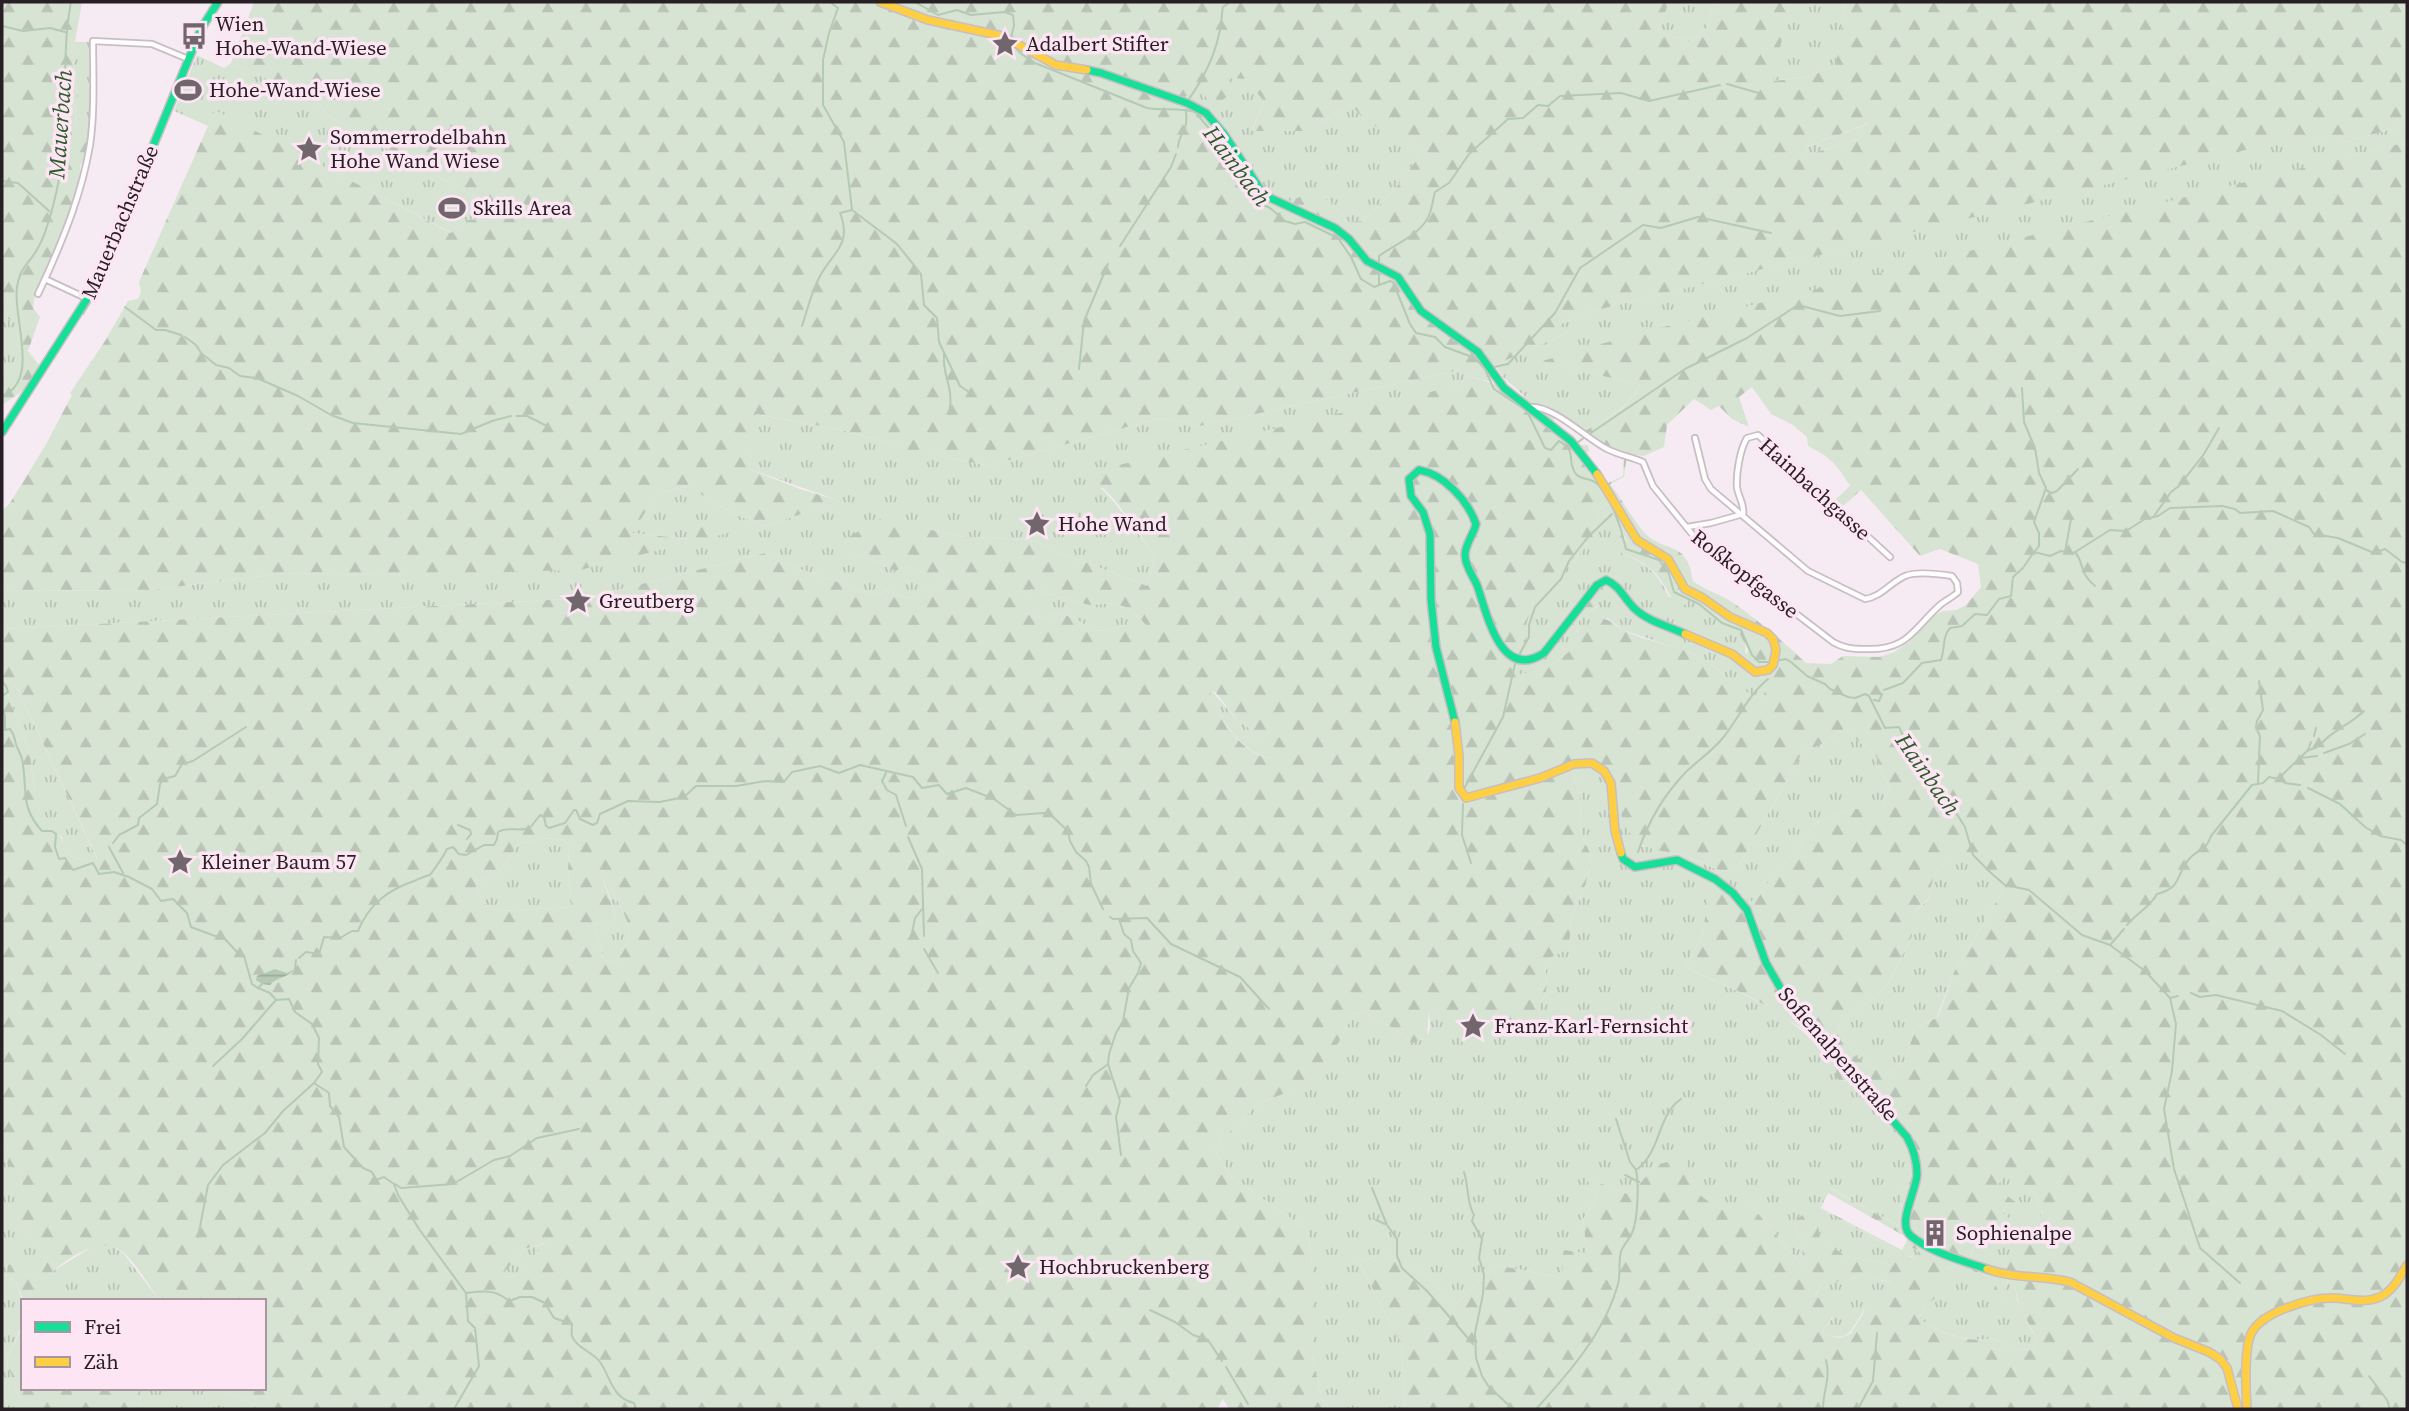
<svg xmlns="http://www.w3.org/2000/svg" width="2409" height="1411" font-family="'Source Serif 4',serif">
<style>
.grass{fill:url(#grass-tufts)}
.forest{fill:url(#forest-firs);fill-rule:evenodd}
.water{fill:url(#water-rules)}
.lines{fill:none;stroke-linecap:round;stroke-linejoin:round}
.stream{stroke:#b5cab2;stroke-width:2}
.street-casing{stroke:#c8bec4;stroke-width:8}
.fast-casing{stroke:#c8bec4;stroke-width:10}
.slow-casing{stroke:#c8bec4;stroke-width:10}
.street{stroke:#fefcfd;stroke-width:4.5}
.fast{stroke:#16e098;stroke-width:7}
.slow{stroke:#ffcf43;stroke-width:7}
.labels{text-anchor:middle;stroke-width:7;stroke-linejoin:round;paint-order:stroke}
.poi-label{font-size:21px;fill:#271f24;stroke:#fde5f4;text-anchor:start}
.street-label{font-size:21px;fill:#271f24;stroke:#fde5f4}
.water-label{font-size:23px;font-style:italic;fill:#2b5b29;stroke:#fde5f4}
</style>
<defs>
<pattern id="grass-tufts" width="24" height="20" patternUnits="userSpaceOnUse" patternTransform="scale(1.75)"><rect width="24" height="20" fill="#d7e4d4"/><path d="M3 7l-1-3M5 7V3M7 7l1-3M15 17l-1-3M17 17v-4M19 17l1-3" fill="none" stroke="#b9c3b6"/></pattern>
<pattern id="forest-firs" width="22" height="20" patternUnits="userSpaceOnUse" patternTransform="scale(1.75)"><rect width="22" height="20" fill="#d7e4d4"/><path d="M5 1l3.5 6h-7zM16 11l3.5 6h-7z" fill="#b9c3b6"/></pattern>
<pattern id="water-rules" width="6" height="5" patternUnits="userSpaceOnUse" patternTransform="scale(1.75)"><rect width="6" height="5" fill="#b5cab2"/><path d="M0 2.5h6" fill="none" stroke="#9cad99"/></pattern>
</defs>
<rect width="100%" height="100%" fill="#f7ebf3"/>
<g class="grass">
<path d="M1669 2H1714L1708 27 1689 41 1658 32Z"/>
<path d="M1790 2 1845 3 1837 66 1807 77 1772 81Z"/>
<path d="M75 42H90L91 47 89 142 75 128 77 81 71 49Z"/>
<path d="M197 55 224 68 231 63 307 96 317 102 331 118 494 207 498 217 469 220 452 233 215 111 208 126 174 111Z"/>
<path d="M1227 78 1248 79 1264 102 1252 130 1320 124 1350 104 1365 120 1411 134 1420 155 1400 183 1364 221 1347 222 1330 201H1290L1267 193 1184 96 1195 85Z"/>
<path d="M1868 124 1874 130 1856 140 1807 155 1806 147Z"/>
<path d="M2407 125V142L1544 361 1640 385C1631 407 1605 419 1584 432L1555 413 1531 402 1504 378 1495 365 1567 333 1558 325 1589 312 2298 136 2324 143H2341Z"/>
<path d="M2 315 15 323V362L4 376Z"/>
<path d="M1459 370 1468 375 1489 376 1492 382 1467 376 1460 385 1101 488C1122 509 1136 533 1155 555L1147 586 1085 562 1062 555 1047 546 1030 540 965 537 931 530 854 554 878 562 895 571 906 567 950 580 907 598 890 591 872 594 780 562 765 553 586 598 2 629V591L150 590 285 573 380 575 457 572 689 539 631 533 657 494 691 485 702 495 734 514 765 526 840 501 749 469 755 414 842 430 886 442 918 454 942 456 988 466 1159 418 1200 426Z"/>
<path d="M1614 505 1636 544 1627 541 1616 522 1620 552C1646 564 1656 570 1669 597L1690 595 1746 627C1744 641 1745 658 1750 672L1761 676 1766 688 1761 701 1732 683 1719 670 1694 654 1623 630 1607 618 1577 635 1579 620 1598 606 1585 608 1572 623 1575 647C1563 657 1551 664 1539 675H1520L1512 661 1514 650 1526 638V625L1531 609 1560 579 1564 570 1573 563 1593 537 1601 506Z"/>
<path d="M1031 589 1089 605 1111 603 1126 607 1136 614 1147 626 1125 625 1110 630 1093 631 1075 618 1060 614 1041 618 1024 613 1025 595Z"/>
<path d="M2 676 18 690 98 861C79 859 63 860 62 837L44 823 36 800 30 756 6 689 2 687Z"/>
<path d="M1212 691 1238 721 1245 723 1255 738 1273 755 1270 758C1241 754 1223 718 1207 696Z"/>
<path d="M1844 729 1876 756 1889 788 1882 809H1854L1816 822 1796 851 1750 904 1737 890 1709 891 1703 935 1685 967C1746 996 1808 1015 1839 1080L1852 1081 1902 1133 1912 1155 1909 1184 1903 1192 1899 1226 1830 1188 1819 1208 1900 1252 1909 1247 1920 1250 1916 1258 1910 1256 1893 1265 1846 1256 1818 1239V1213L1794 1222 1803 1245V1266L1750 1204 1718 1209 1656 1165 1630 1195 1586 1178 1598 1197 1583 1219 1587 1253 1562 1278 1497 1265 1455 1305 1424 1275 1382 1254 1359 1262 1401 1344 1405 1409H1333L1323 1402 1312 1356V1263L1308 1230 1230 1176 1215 1150 1222 1135 1234 1129 1257 1104 1291 1091 1339 1042 1353 1014 1367 1011 1372 1021 1390 1026 1413 1043 1424 1039 1442 1037 1427 1036 1430 1028 1429 1010 1441 1015 1470 1018 1486 1023 1539 1025 1540 1005 1545 996 1547 985 1545 966 1549 958 1569 948 1571 919 1586 883 1591 855 1581 834 1580 794 1571 767C1586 765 1594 767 1605 777L1643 846 1687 856 1723 872 1738 867 1802 753 1828 741Z"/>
<path d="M542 838 564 840 569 847 568 870 572 907 498 911 484 904 476 887 478 881C501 876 505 864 517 845Z"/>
<path d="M1959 844 1978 874 2003 891 1954 972 1937 1017 1915 1028 1905 1063 1884 1075 1855 1056 1838 1027 1887 986 1912 936V914L1928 900 1934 875Z"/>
<path d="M600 868 606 875 607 882C622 911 643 933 615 962L604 960 593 924 600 923 605 929 615 923C616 903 604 888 600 868Z"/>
<path d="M2 1143 13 1150 22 1185 17 1217 47 1261 41 1275 32 1277 8 1265 6 1278 15 1280C30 1315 23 1325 6 1359L18 1394 29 1409H4L2 1405Z"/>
<path d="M2007 1173 2035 1194 2043 1213 2024 1233 2003 1213 2005 1208 1996 1186Z"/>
<path d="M1990 1227 2017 1238 2003 1268 1971 1256 1980 1229Z"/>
<path d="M547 1243 514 1277 500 1276 524 1249Z"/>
<path d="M111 1245 124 1254 160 1301H31L28 1295 47 1275 93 1246Z"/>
<path d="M1961 1263 1971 1266 1973 1271 1998 1280V1305L2008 1280 2015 1285 2017 1300 2037 1340 2032 1350 2016 1349 1992 1338C1968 1344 1938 1332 1919 1319L1925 1305 1946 1269 1960 1265Z"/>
<path d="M1858 1275C1868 1275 1880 1281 1891 1282L1864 1309C1863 1313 1860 1316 1858 1320 1847 1337 1846 1340 1824 1334L1823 1330 1833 1318 1815 1297 1823 1281 1854 1279Z"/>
<path d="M140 1388H224L226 1392 264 1409H141Z"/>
</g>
<g class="forest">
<path d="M2 2H82L75 42 71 49 77 81 75 127 86 133C90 145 88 156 80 166 81 210 52 256 35 295L33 308 40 317 28 351 40 366 24 390 2 405V376L15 362V323L2 315 4 299 2 297Z"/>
<path d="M254 2H1669L1658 32 1689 41 1708 27 1714 2H1790L1773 81 1807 77 1836 66 1845 4 1842 2H2407V125L2341 143H2324L2298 137 1589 312 1559 325 1567 333 1495 365 1489 377 1468 375 1459 370 1200 426 1159 418 988 466 942 456 918 455 886 442 842 430 756 414 749 469 800 489 841 501 765 526 734 514 702 495 690 485 657 494 632 533 688 539 692 527 708 520 735 526 728 533 580 570 380 575 285 573 150 590 2 591V511L10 503 45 446 72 395 70 393 105 341 128 301 138 299 141 292 139 282 215 110 451 233 469 220 497 217 494 207 331 118 317 102 307 96 231 63ZM1227 78 1247 79 1264 102 1252 131H1303L1320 124 1350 104 1365 120 1396 138 1411 135 1420 155 1400 183 1364 221 1347 222 1330 201 1309 193 1290 201 1267 192 1262 188 1207 111 1185 97 1196 86 1214 106 1232 93ZM1867 124 1873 130 1856 140 1807 155 1806 147Z"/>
<path d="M2407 142V1409H1405L1401 1344 1359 1262 1382 1254 1424 1275 1455 1305 1497 1265 1562 1278 1563 1250 1587 1253 1583 1219 1598 1197 1585 1177 1630 1195 1656 1165 1686 1157 1691 1188 1718 1209 1749 1203 1802 1265 1803 1245 1794 1222 1811 1208 1818 1213 1819 1239 1846 1256 1893 1265 1899 1258 1904 1259 1907 1256 1916 1258 1919 1250 1909 1247 1900 1252 1819 1208 1829 1188 1899 1226 1903 1192 1909 1184 1912 1156 1902 1133 1852 1081 1839 1080 1829 1070 1830 1060 1804 1030 1753 998 1685 967 1703 935 1708 891 1723 880 1750 903 1796 851 1816 822 1854 809H1882L1889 788 1876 756 1844 729 1828 741 1802 753 1738 867 1723 872C1712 867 1700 861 1689 857 1670 850 1647 853 1633 837 1612 811 1620 761 1571 767L1580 794 1581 834 1591 855 1586 883 1571 919 1569 949 1549 958 1545 966 1547 985 1545 996 1540 1005 1539 1026 1486 1023 1470 1018 1453 1027 1443 1022 1441 1015 1429 1010 1427 1035 1442 1036 1436 1046 1427 1049 1424 1039 1413 1043 1390 1026 1372 1021 1367 1011 1353 1014 1339 1042 1314 1073 1291 1091 1257 1104 1234 1129 1222 1135 1215 1150 1230 1176 1308 1230 1312 1263V1356L1323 1402 1333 1409H1229L1223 1399 1217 1409H264L226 1392 224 1388H264V1301H160C149 1286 138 1266 124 1253 95 1228 48 1274 28 1295L31 1301H24L15 1280 6 1278 8 1265 20 1263 27 1267 24 1273 32 1277 41 1274 47 1262 17 1217 14 1196 22 1185 19 1174 7 1164 12 1150 2 1143V687L6 689 30 756 36 800 44 822C76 836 49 862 98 860L18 690 2 676V629L586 598 765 553 780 562 872 594 890 591 907 598 949 580 906 567 895 571 878 562 854 554 847 538 885 516 931 530 965 537 1030 540 1047 546 1062 555 1085 562 1147 586 1155 555C1143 541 1134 525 1122 510 1113 496 1099 486 1089 472L1460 385 1467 376C1509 386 1549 408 1585 431 1605 419 1631 408 1640 385L1542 361 1643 332ZM1752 387 1771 414 1793 425 1807 437 1808 446C1831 458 1836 463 1850 486L1835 500 1842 507 1861 490 1920 556 1940 549 1978 564 1981 587 1966 605 1956 610 1943 611 1929 618 1909 642 1894 652 1879 657 1843 656 1831 664 1806 663C1783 641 1758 620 1732 602 1720 594 1705 590 1693 581 1687 537 1663 555 1642 530 1631 516 1621 498 1610 484L1624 477 1627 454 1644 456 1664 447 1667 425 1694 399 1711 410 1719 406 1732 419 1749 427 1739 397ZM1555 418 1595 444 1624 458 1623 476 1608 483 1586 454 1589 451 1588 445H1578L1552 422ZM1614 505 1636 543 1626 541 1616 522 1614 526 1620 552C1634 558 1649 564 1659 578 1667 588 1670 598 1679 607L1687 604 1690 595C1710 604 1725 619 1746 627L1739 632 1748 650 1742 665 1750 672 1761 676 1766 689 1761 700C1735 688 1718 665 1693 654 1671 644 1646 641 1625 631 1612 625 1612 618 1596 618L1577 634 1579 620C1593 610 1602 605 1603 587H1600L1572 623 1568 636 1575 647C1563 657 1551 664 1539 675L1530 672 1520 674 1512 661 1514 650 1526 638V625L1531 609 1560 579 1564 570 1573 563 1593 537 1601 506ZM1031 589 1089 605 1111 603 1126 607 1136 614 1146 625H1125L1110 630 1093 631 1075 618 1060 614 1041 618 1025 613V595ZM1212 691 1216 693 1238 721 1245 723 1255 738 1272 755 1270 758C1241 755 1223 719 1208 696ZM542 838 564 840 569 847 568 870 572 907 498 911 484 904 476 887 478 881C501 876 505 864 517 845ZM1959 845 1977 874 2003 891 1954 972 1938 1017 1915 1028 1905 1063 1884 1075 1855 1056 1838 1027 1887 986 1912 936V914L1928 899 1934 875ZM601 869 606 875 607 882C622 911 643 933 615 962L604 960 593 924 600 923 604 929 615 924C616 902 603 890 601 869ZM2007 1174 2035 1194 2043 1213 2024 1232 2003 1213 2005 1208 2015 1210 2019 1205 1996 1187ZM1828 1193 1908 1238 1902 1250 1821 1208ZM1990 1227 2017 1238 2003 1267 1971 1255 1980 1229 1988 1230ZM545 1243 514 1277 501 1276 524 1249ZM1962 1263 1971 1266 1973 1271 1997 1280 1991 1298 1998 1306 2008 1280 2015 1285C2018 1311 2028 1318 2037 1340L2032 1350 2016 1349 1992 1338C1969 1344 1937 1333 1919 1318L1925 1305C1941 1298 1943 1285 1946 1269L1960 1265ZM1859 1275 1891 1282 1866 1302 1863 1314 1850 1334 1840 1338 1824 1334 1823 1330C1839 1312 1836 1306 1815 1296L1823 1281C1834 1282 1850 1282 1859 1275Z"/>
<path d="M23 1326V1388H140L141 1409H29L18 1394 6 1359Z"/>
</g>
<path class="water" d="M275 969 287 973 295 969C288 978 276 977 270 985L262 984 256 980 257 976Z"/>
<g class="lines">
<g class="stream">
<path d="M915 2 938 15 957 10 971 15 1005 12 1013 15 1014 25 1011 38"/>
<path d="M2 26 23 31 50 28 65 32"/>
<path d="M1012 43 1020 53 1035 63 1147 108C1163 111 1180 107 1195 112L1232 155 1243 175 1247 189 1259 203 1270 208 1285 221 1295 224 1305 222 1338 238 1351 257 1361 279 1374 287 1390 281 1393 282 1410 324 1416 333 1435 337 1445 347 1475 358 1485 369 1494 389 1527 411 1545 448 1551 450 1559 441C1578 451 1566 461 1576 474 1581 480 1590 478 1596 483 1611 494 1622 531 1626 549L1659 560 1668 571 1674 592 1699 604 1722 623 1741 630 1752 655 1759 662H1771"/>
<path d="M1727 84 1762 94"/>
<path d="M1189 99C1203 79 1214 58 1219 34 1222 26 1221 16 1223 7L1230 2"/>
<path d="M1178 147C1179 132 1189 131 1186 111"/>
<path d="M2 181 18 183 49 211"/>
<path d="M852 210 897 244 921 274 924 305 937 318 939 342 960 386 975 396"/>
<path d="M1120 246 1171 167 1176 154"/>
<path d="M1379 264V256C1395 244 1423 234 1430 213 1432 207 1433 199 1435 192L1449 183 1469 154 1508 119 1523 118 1538 105 1548 106 1560 96 1621 93 1649 101 1720 85"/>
<path d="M1379 285V270"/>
<path d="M125 307 156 330H165L181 335"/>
<path d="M83 314 94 296"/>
<path d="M802 326C807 311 811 293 819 278 831 253 853 246 840 213L852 210 844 142 823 105V60L829 33 838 8 830 2"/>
<path d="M185 337 196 345 201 353 216 365 229 368 240 376 257 378 298 396 331 415 353 423 461 434 492 421 511 416"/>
<path d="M944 354C942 377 955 388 949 414"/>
<path d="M1494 367 1508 364 1555 313 1580 268 1643 225 1661 228 1698 217 1771 233"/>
<path d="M1079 369 1084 321 1108 264"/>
<path d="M2022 388 2024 422 2035 448 2039 473 2046 488 2034 522 2039 533V546L2035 551"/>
<path d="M2 396C41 381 12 316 17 287 21 264 30 264 39 246 48 230 57 192 60 173 70 117 60 59 71 2"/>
<path d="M517 416H527L545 425"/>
<path d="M1588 435 1685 369 1747 338 1798 305 1840 316 1880 311"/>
<path d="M1577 443 1585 437"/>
<path d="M2046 490 2052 493 2057 491 2078 469"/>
<path d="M2154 516 2171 492 2179 486 2204 454 2219 428"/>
<path d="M2065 552 2071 519"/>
<path d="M2075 552C2085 564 2078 572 2095 586"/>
<path d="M1519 655 1529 637V625L1535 607 1561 579 1569 561 1588 537 1612 514"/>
<path d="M1776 661 1786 659 1791 662 1807 676 1825 684 1830 689 1848 697 1855 698 1865 694 1869 696 1885 728 1899 727 1904 738 1928 769 1932 781 1939 786 1965 827 1973 855 1991 873 2005 885 2029 890 2082 935 2110 945 2145 971 2170 998 2176 1024 2172 1071 2164 1109 2174 1169 2200 1248 2240 1283"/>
<path d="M2 682 6 686 8 692 2 696"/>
<path d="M1884 690 1903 683 1922 663 1941 660C1945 649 1942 637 1950 628L1962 626 1975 614 1987 615 1999 599 2011 596 2013 577 2023 568 2034 552 2050 556 2061 551 2072 554 2110 530 2126 531 2145 519 2158 516 2170 508 2222 506 2235 509 2240 513 2273 511 2309 527 2314 534 2338 538 2374 553 2385 549 2402 562 2407 563"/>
<path d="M1874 700 1879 701 1882 694"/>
<path d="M2 708 5 716V730L10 729C15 735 14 737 16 744 18 751 23 757 23 765 27 793 21 808 42 831H52L56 834 55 847 59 859 65 858 73 870 93 863 99 874 114 872 129 877 152 889 161 901 173 899 187 913 191 927 215 936H222L238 953 244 956 252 984 258 988 263 983"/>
<path d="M2314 736 2316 728"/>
<path d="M2322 743C2333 730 2351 724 2364 711"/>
<path d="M2308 750 2311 742"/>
<path d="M2324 753 2349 744 2365 734"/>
<path d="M2301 758 2317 756"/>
<path d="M886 773 882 781 887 790 896 795 906 826"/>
<path d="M2280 777 2307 751 2317 747"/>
<path d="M2258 782 2260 736 2256 727 2257 721 2263 710 2259 681"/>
<path d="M1465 787 1503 717 1515 664"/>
<path d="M2308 788 2340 804 2365 827 2380 836 2401 840 2407 845"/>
<path d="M1463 804 1462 835 1471 863"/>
<path d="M458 825 470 830 471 834 467 839"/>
<path d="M908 837 922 869 924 936"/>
<path d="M113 843 119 835 138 825 139 818 157 804 160 784 163 779 175 776 182 764 193 761 246 727"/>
<path d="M109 847 123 873"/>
<path d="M1638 852C1648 822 1663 796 1685 773 1697 761 1711 752 1722 739 1738 720 1748 695 1768 679"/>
<path d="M1110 917 1113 919 1147 918 1171 944 1240 977 1269 1009"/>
<path d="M1119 919 1124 934 1131 940 1133 951 1141 963 1138 973 1129 988 1123 1021 1116 1033 1109 1054 1108 1064 1120 1101 1116 1117 1121 1155"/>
<path d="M2127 925C2137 913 2149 908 2157 894 2182 888 2175 876 2189 859 2197 849 2206 852 2211 836L2252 785 2263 783 2269 777 2279 779 2285 783 2300 785"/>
<path d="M912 933 915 918 922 909"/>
<path d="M2111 944 2124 929"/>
<path d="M924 949 938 973"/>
<path d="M299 958 306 952 319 954 324 937 340 938 352 931H358C369 904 388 890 414 881 420 879 423 876 430 875 436 867 442 859 447 849L453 847 459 854 466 855 484 845H494L497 839 498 832C508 826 519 832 530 828L540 815 544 817 546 826 549 828 565 823 574 810H576L580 819 593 825 597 823 600 814 628 801 660 802 684 797 696 786H736L766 781 784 782 792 772 820 766 839 773 860 765 913 777 922 788 939 785 947 794 966 788 994 799 1016 815 1044 813 1052 816 1068 831 1070 841 1076 852 1086 861 1089 867 1091 884 1103 909"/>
<path d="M295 969 296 960"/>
<path d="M258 988 270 993 276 1000 289 999 295 1012 312 1024 319 1038 318 1064 322 1072 314 1083 329 1093 330 1106 339 1117 344 1147 363 1168 372 1172 376 1180 384 1177 394 1184 398 1195 419 1229 466 1293 468 1321 475 1328 479 1366 454 1409"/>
<path d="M2191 993 2200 997 2216 995 2282 1011 2321 1035 2345 1054"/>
<path d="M2170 998 2178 996"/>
<path d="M213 1066 242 1039 275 1001"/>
<path d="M1086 1086 1093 1075 1107 1065"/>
<path d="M1616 1119 1630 1162 1636 1170"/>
<path d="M1464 1172C1469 1187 1466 1201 1474 1215L1472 1221 1482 1239 1479 1258 1484 1275 1483 1294 1475 1333 1476 1358 1482 1376 1489 1387 1513 1409"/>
<path d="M1625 1175 1639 1182"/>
<path d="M395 1184 401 1188 453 1184 494 1160 510 1156 537 1138 579 1129"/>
<path d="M1372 1188 1387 1225 1397 1239V1256L1402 1268 1427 1291 1473 1344"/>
<path d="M1376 1220 1385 1224"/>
<path d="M198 1237 208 1185 223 1165 265 1133 283 1111 314 1083"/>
<path d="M466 1293C484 1291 495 1289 509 1301L520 1297H532L545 1303 554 1318 572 1324C572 1328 571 1332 572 1336 576 1348 593 1352 600 1362 611 1378 612 1398 634 1403L636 1409"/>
<path d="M1150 1310 1175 1322 1193 1335 1208 1340 1222 1361"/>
<path d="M1226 1367 1248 1404"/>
<path d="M2369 1376 2387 1400 2390 1409"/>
<path d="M1536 1409C1569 1373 1605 1332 1618 1284 1621 1274 1618 1262 1621 1252 1623 1245 1629 1240 1632 1233 1638 1220 1639 1184 1636 1170 1661 1153 1657 1115 1681 1099"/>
<path d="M1823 1409C1823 1390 1831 1379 1826 1360"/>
<path d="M1858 1409 1873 1381 1877 1333"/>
</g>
<defs>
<g id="street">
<path d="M38 294 45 279"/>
<path d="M88 299 45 279C65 235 82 192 90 145 95 111 93 75 93 41L152 44 188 59"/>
<path d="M1531 407C1554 406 1586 438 1607 449 1619 455 1631 457 1643 462L1653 486 1692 534 1833 642C1843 648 1852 649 1864 649 1908 651 1912 630 1940 605 1946 600 1953 597 1958 592L1957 583 1952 576C1939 574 1917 571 1905 576 1891 582 1881 597 1865 599L1808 571 1711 489 1705 479 1695 438"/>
<path d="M1743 514C1745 504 1738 497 1737 487 1736 474 1740 449 1747 438L1758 435 1890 557"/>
<path d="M1687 527 1711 523 1743 514"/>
</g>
<g id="fast">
<path d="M1087 70 1101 73 1187 103 1206 113 1224 134 1264 195 1335 228 1349 239 1367 261 1398 277 1421 311 1478 352 1504 388 1571 441 1597 474"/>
<path d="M2 432 96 285 201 29 218 2"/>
<path d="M1455 722 1436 647 1431 600 1430 534 1423 512 1411 496 1409 479 1419 470C1444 474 1468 501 1476 524 1474 534 1465 544 1465 555 1465 566 1473 576 1477 585 1487 613 1500 682 1544 653L1597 585 1606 580C1620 586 1623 597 1634 608 1647 621 1668 626 1685 634"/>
<path d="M1621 853 1623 859 1635 867 1677 860 1715 879 1733 893 1747 910 1766 963 1788 1001 1907 1137C1913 1148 1917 1160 1917 1174 1917 1190 1896 1224 1911 1236 1930 1252 1963 1261 1987 1269"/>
</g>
<g id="slow">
<path d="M880 2 928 20 1002 36 1056 65 1087 70"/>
<path d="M1597 474 1637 540 1668 559 1685 589 1703 598 1730 617 1767 633 1773 639 1776 650 1773 665 1768 670 1755 672 1732 654 1685 634"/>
<path d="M1455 722 1459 756V788L1466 798 1540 778 1574 764 1592 763 1604 771 1611 783 1615 831 1621 853"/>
<path d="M1987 1269C2014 1279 2042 1275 2070 1282L2174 1338 2209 1352 2220 1359 2227 1368 2238 1409"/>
<path d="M2247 1409C2246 1393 2244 1348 2251 1334 2261 1312 2309 1298 2332 1298 2348 1298 2364 1304 2380 1297 2393 1291 2400 1277 2407 1265"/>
</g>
</defs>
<use href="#street" class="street-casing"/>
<use href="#fast" class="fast-casing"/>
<use href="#slow" class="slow-casing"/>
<use href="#street" class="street"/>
<use href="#fast" class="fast"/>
<use href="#slow" class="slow"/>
</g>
<defs>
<symbol id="bus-bare" viewBox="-9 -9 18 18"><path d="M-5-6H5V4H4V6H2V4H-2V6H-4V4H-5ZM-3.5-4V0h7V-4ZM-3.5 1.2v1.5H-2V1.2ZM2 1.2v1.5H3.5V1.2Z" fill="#70666c" stroke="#fde5f4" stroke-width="2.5" paint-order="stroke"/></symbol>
<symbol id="sight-bare" viewBox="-9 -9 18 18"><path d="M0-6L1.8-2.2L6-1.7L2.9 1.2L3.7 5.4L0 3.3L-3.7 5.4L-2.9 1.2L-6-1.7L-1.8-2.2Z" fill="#70666c" stroke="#fde5f4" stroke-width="2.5" paint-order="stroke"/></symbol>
<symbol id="stadium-bare" viewBox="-9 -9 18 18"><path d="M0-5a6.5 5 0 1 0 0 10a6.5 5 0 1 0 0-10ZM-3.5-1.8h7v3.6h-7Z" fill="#70666c" stroke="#fde5f4" stroke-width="2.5" paint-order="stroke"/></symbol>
<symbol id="building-bare" viewBox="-9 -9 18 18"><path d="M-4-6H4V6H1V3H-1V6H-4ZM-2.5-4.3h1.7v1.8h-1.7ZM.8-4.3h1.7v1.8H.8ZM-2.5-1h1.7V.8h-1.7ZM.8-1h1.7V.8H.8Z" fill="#70666c" stroke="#fde5f4" stroke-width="2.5" paint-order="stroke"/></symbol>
</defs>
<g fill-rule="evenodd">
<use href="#bus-bare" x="175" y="17" width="38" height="38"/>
<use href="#sight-bare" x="986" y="25" width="38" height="38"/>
<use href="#stadium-bare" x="169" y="71" width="38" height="38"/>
<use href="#sight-bare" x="290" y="130" width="38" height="38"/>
<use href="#stadium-bare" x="433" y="189" width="38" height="38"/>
<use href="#sight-bare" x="1018" y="505" width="38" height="38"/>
<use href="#sight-bare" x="559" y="582" width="38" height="38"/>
<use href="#sight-bare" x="161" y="843" width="38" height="38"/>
<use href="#sight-bare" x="1454" y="1007" width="38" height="38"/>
<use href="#building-bare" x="1916" y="1214" width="38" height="38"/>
<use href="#sight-bare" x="999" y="1248" width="38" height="38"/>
</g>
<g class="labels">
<g class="poi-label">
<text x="215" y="31">Wien<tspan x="215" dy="24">Hohe-Wand-Wiese</tspan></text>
<text x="1026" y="51">Adalbert Stifter</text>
<text x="209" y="97">Hohe-Wand-Wiese</text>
<text x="330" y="144">Sommerrodelbahn<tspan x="330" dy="24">Hohe Wand Wiese</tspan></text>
<text x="473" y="215">Skills Area</text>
<text x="1058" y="531">Hohe Wand</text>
<text x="599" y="608">Greutberg</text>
<text x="201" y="869">Kleiner Baum 57</text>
<text x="1494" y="1033">Franz-Karl-Fernsicht</text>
<text x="1956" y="1240">Sophienalpe</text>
<text x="1039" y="1274">Hochbruckenberg</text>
</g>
<g class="street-label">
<text transform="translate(120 222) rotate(-67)" y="7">Mauerbachstraße</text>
<text transform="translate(1815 489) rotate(42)" y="7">Hainbachgasse</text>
<text transform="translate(1745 574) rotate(38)" y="7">Roßkopfgasse</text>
<text transform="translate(1838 1054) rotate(49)" y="7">Sofienalpenstraße</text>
</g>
<g class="water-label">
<text transform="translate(60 124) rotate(-86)" y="8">Mauerbach</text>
<text transform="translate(1237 166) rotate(53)" y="8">Hainbach</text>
<text transform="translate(1928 774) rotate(55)" y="8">Hainbach</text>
</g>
</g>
<rect width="2409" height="1411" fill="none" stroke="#271f24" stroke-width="7"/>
<rect x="21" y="1299" width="245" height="91" fill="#fde5f4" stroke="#a796a1" stroke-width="2"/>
<rect x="35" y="1322" width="35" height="10" fill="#16e098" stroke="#a796a1" stroke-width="2"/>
<text x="84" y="1334" font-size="21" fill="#271f24">Frei</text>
<rect x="35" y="1357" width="35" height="10" fill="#ffcf43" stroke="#a796a1" stroke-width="2"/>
<text x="84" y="1369" font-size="21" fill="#271f24">Zäh</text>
</svg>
